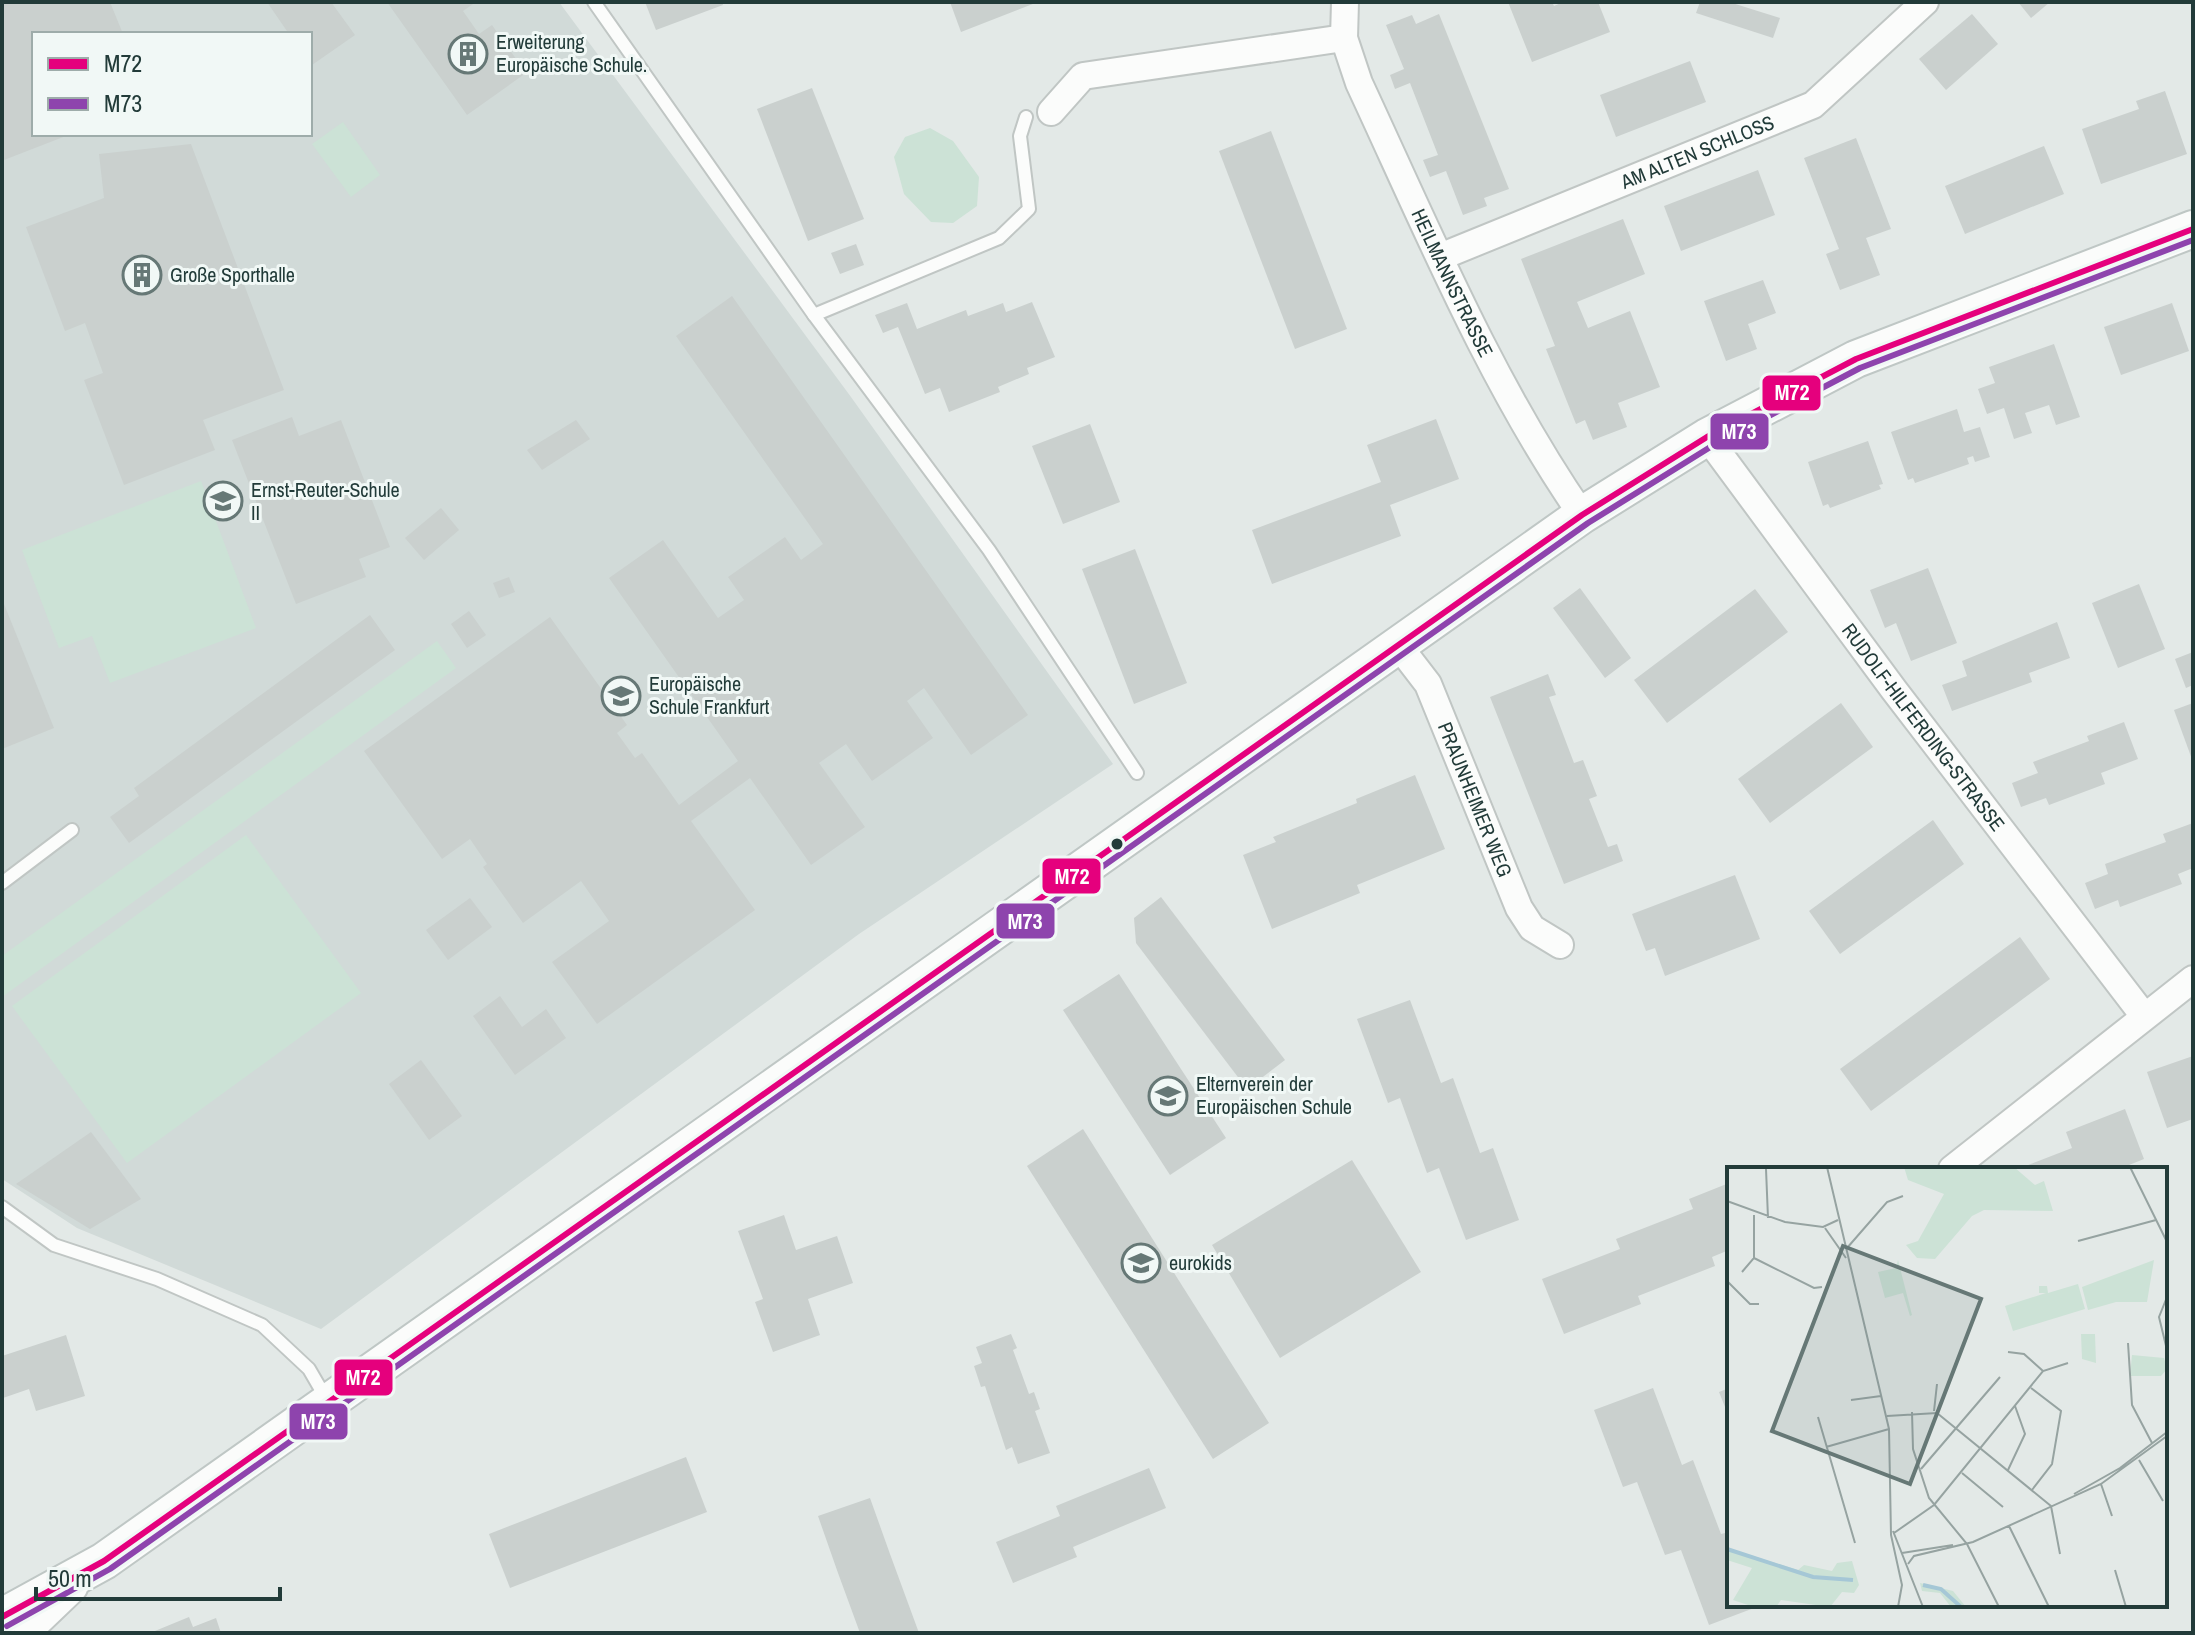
<svg xmlns="http://www.w3.org/2000/svg" width="2195" height="1635" font-family="'Archivo Narrow',sans-serif">
<style>
.built{fill:#d1dad8;fill-rule:evenodd}
.green{fill:#cce2d6}
.building{fill:#cad0ce}
.lines{fill:none;stroke-linecap:round;stroke-linejoin:round}
.service-casing{stroke:#c0c6c4;stroke-width:16}
.minor-casing{stroke:#c0c6c4;stroke-width:30}
.secondary-casing{stroke:#bfc7c5;stroke-width:40}
.service{stroke:#fbfcfb;stroke-width:12}
.minor{stroke:#fbfcfb;stroke-width:26}
.secondary{stroke:#fbfcfb;stroke-width:36}
.bus-1-casing{stroke:#f1f8f6;stroke-width:12}
.bus-2-casing{stroke:#f1f8f6;stroke-width:12}
.bus-1{stroke:#e5007d;stroke-width:6}
.bus-2{stroke:#8e44ad;stroke-width:6}
.bus-dot{fill:#223b39;stroke:#f1f8f6;stroke-width:3}
.labels{text-anchor:middle;stroke-width:6;stroke-linejoin:round;paint-order:stroke}
.poi-label{font-size:20px;fill:#223b39;stroke:#f1f8f6;text-anchor:start}
.street-label{font-size:20px;fill:#223b39;stroke:#f1f8f6}
.inset-river{fill:none;stroke:#a5c7d6;stroke-width:4}
.inset-road{fill:none;stroke:#96a3a1;stroke-width:2}
.view{fill:#667876;fill-opacity:0.15;stroke:#667876;stroke-width:4}
.inset-edge{fill:none;stroke:#223b39;stroke-width:4}
.line-badge{stroke:#f1f8f6;stroke-width:3}
.badge-label{font-size:22px;text-anchor:middle;font-weight:bold;fill:#fff}
</style>
<rect width="100%" height="100%" fill="#e3e9e7"/>
<path class="built" d="M2 2H559L851 397 1113 764 859 934 321 1329 77 1228 2 1179ZM34 34H310V134H34Z"/>
<g class="green">
<path d="M343 122 380 175 351 197 312 144Z"/>
<path d="M930 128 953 141 979 177 977 206 953 223 931 222 904 194 894 157 905 137Z"/>
<path d="M201 481 256 628 110 683 92 636 59 648 22 550Z"/>
<path d="M437 641 456 668 2 997V956Z"/>
<path d="M246 835 361 993 127 1163 12 1006Z"/>
</g>
<g class="building">
<path d="M2 2H110L123 34H34V134H71L4 160Z"/>
<path d="M267 2H331L355 35 312 65 310 34H289Z"/>
<path d="M387 2H476L463 11 479 34 492 25 526 73 467 115Z"/>
<path d="M645 2H722L723 5 656 30Z"/>
<path d="M950 2H1038L961 32Z"/>
<path d="M1508 2H1552L1554 6 1563 2H1598L1610 32 1532 62Z"/>
<path d="M1700 2H1729L1780 18 1773 38 1696 13Z"/>
<path d="M2018 2H2050L2031 18Z"/>
<path d="M1439 14 1509 189 1484 198 1487 206 1463 215 1446 171 1430 177 1423 160 1438 155 1410 83 1395 89 1390 75 1404 69 1386 25 1412 15 1416 24Z"/>
<path d="M1972 14 1998 44 1946 90 1919 59Z"/>
<path d="M1690 61 1706 102 1616 137 1600 95Z"/>
<path d="M812 88 864 219 808 241 757 109Z"/>
<path d="M2165 91 2187 154 2101 184 2082 129 2139 109 2136 101Z"/>
<path d="M1271 131 1347 329 1295 349 1219 151Z"/>
<path d="M1856 138 1891 229 1866 238 1880 275 1840 290 1826 254 1839 249 1804 158Z"/>
<path d="M191 144 284 390 203 420 215 450 124 485 84 380 103 373 85 323 65 331 26 227 104 198 99 154Z"/>
<path d="M2044 146 2064 194 1965 234 1945 186Z"/>
<path d="M1758 170 1775 215 1681 251 1664 206Z"/>
<path d="M1623 219 1645 274 1577 302 1588 328 1630 311 1660 387 1618 403 1627 427 1593 440 1585 420 1576 424 1546 349 1555 346 1521 259Z"/>
<path d="M856 244 864 265 840 274 831 253Z"/>
<path d="M1763 280 1776 313 1748 324 1757 349 1726 361 1704 301Z"/>
<path d="M732 296 1028 715 971 755 924 688 907 701 933 738 872 781 846 744 819 763 865 827 811 865 750 778 691 821 755 910 597 1024 552 962 609 921 581 881 523 923 483 867 487 864 470 839 442 859 364 751 550 617 627 725 617 733 635 758 642 753 679 805 738 761 609 578 663 540 718 618 744 600 728 577 785 537 801 560 823 544 676 336Z"/>
<path d="M1032 302 1055 357 1027 368 1029 374 998 387 1000 392 949 412 940 388 925 394 898 327 883 333 875 315 907 303 917 329 966 310 968 316 1003 303 1006 312Z"/>
<path d="M2172 303 2189 351 2121 375 2104 327Z"/>
<path d="M2054 344 2080 417 2056 425 2049 405 2025 413 2032 433 2014 439 2004 408 1987 414 1978 389 1995 383 1989 367Z"/>
<path d="M1957 409 1964 432 1980 427 1990 457 1975 462 1973 456 1967 458 1969 464 1915 483 1913 478 1908 480 1891 432Z"/>
<path d="M292 417 299 436 341 420 390 547 359 559 366 577 296 604 232 440Z"/>
<path d="M1436 419 1459 479 1390 505 1401 536 1272 584 1252 530 1381 482 1367 445Z"/>
<path d="M576 420 590 439 542 470 527 450Z"/>
<path d="M1090 424 1120 502 1063 524 1032 446Z"/>
<path d="M1868 441 1883 484 1879 485 1881 489 1830 508 1828 504 1823 506 1808 462Z"/>
<path d="M441 508 459 530 424 560 405 538Z"/>
<path d="M1135 549 1187 683 1134 704 1082 569Z"/>
<path d="M1928 568 1957 643 1911 661 1896 623 1885 628 1870 590Z"/>
<path d="M509 577 515 592 499 598 493 583Z"/>
<path d="M2139 584 2165 649 2118 668 2092 603Z"/>
<path d="M1580 588 1631 658 1605 678 1553 608Z"/>
<path d="M1755 589 1788 632 1667 723 1634 680Z"/>
<path d="M2 599 54 728 2 749Z"/>
<path d="M469 611 486 635 467 648 451 624Z"/>
<path d="M370 615 395 650 129 843 110 817 139 796 134 788Z"/>
<path d="M2057 622 2070 658 2029 673 2032 682 1952 711 1942 685 1967 676 1962 661Z"/>
<path d="M2193 652V685L2186 688 2175 659Z"/>
<path d="M1548 674 1556 695 1549 697 1574 763 1583 760 1597 796 1589 799 1608 847 1617 844 1623 861 1564 884 1490 697Z"/>
<path d="M1841 703 1873 747 1770 823 1738 779Z"/>
<path d="M2193 703V762L2174 710Z"/>
<path d="M2124 722 2138 759 2101 773 2105 784 2049 805 2046 798 2021 807 2012 783 2038 773 2033 762 2089 741 2087 736Z"/>
<path d="M1415 775 1445 849 1357 885 1360 893 1272 929 1243 855 1276 842 1273 837 1357 803 1356 799Z"/>
<path d="M1933 820 1964 864 1840 954 1809 911Z"/>
<path d="M2193 823V868L2178 874 2182 884 2120 907 2118 900 2095 909 2085 883 2108 874 2105 864 2166 842 2163 834Z"/>
<path d="M1735 875 1760 939 1665 976 1655 948 1646 951 1632 914Z"/>
<path d="M1161 897 1285 1060 1247 1089 1136 943 1134 918Z"/>
<path d="M470 898 492 927 448 960 426 930Z"/>
<path d="M2020 937 2050 979 1871 1111 1840 1069Z"/>
<path d="M1119 974 1226 1138 1170 1175 1063 1010Z"/>
<path d="M500 996 522 1027 546 1009 566 1038 515 1075 473 1016Z"/>
<path d="M1410 1000 1441 1083 1453 1078 1480 1153 1493 1148 1519 1220 1466 1240 1439 1168 1427 1173 1400 1098 1388 1103 1357 1019Z"/>
<path d="M2193 1056V1119L2167 1128 2147 1072Z"/>
<path d="M421 1060 462 1116 429 1140 389 1084Z"/>
<path d="M2125 1109 2144 1159 2119 1169H2018L2072 1148 2066 1132Z"/>
<path d="M1083 1129 1269 1423 1213 1459 1027 1166Z"/>
<path d="M91 1132 141 1199 90 1229 16 1184Z"/>
<path d="M1352 1160 1421 1272 1280 1358 1212 1245Z"/>
<path d="M1729 1183V1250L1712 1257 1715 1266 1638 1296 1641 1304 1564 1334 1542 1279 1620 1249 1616 1239 1693 1209 1689 1199Z"/>
<path d="M784 1215 796 1250 837 1236 853 1283 808 1299 820 1335 773 1352 755 1302 763 1299 738 1231Z"/>
<path d="M1011 1334 1017 1348 1013 1350 1029 1394 1034 1392 1040 1409 1035 1411 1050 1453 1018 1464 1012 1447 1006 1450 985 1386 981 1387 974 1366 982 1363 976 1347Z"/>
<path d="M66 1335 85 1396 36 1411 29 1389 3 1398 2 1356Z"/>
<path d="M1653 1388 1682 1465 1693 1460 1721 1534 1729 1532V1605H1762L1709 1625 1681 1550 1665 1555 1637 1482 1623 1487 1594 1410Z"/>
<path d="M1729 1388V1417L1719 1392Z"/>
<path d="M686 1457 707 1512 510 1588 489 1534Z"/>
<path d="M1149 1468 1166 1508 1073 1547 1077 1557 1013 1583 996 1542 1060 1516 1056 1506Z"/>
<path d="M870 1498 890 1554 919 1633H860L838 1573 818 1516Z"/>
<path d="M189 1617 193 1627 216 1618 221 1633H150Z"/>
</g>
<g class="lines">
<defs>
<g id="service">
<path d="M594 2 814 315 989 550 1137 773"/>
<path d="M814 315 999 238 1029 209 1020 136 1026 117"/>
<path d="M2 883 72 830"/>
<path d="M2 1207 54 1245 157 1279 262 1325 309 1369 327 1400"/>
</g>
<g id="minor">
<path id="s1" d="M1345 2 1344 38 1359 83C1427 229 1490 382 1582 515"/>
<path d="M1051 112 1083 76 1344 38"/>
<path id="s2" d="M1440 257 1813 105 1925 2"/>
<path id="s3" d="M1707 437 1894 690 2144 1016"/>
<path id="s4" d="M1398 645 1428 684 1519 908 1532 928 1560 945"/>
<path d="M1952 1169 2193 979"/>
<path d="M27 1633 74 1588"/>
</g>
<path id="secondary" d="M2 1617 104 1561 1582 515 1707 437 1856 359 2193 229"/>
</defs>
<use href="#service" class="service-casing"/>
<use href="#minor" class="minor-casing"/>
<use href="#secondary" class="secondary-casing"/>
<use href="#service" class="service"/>
<use href="#minor" class="minor"/>
<use href="#secondary" class="secondary"/>
<defs>
<path id="bus-1" d="M2 1617 104 1561 1582 515 1707 437 1856 359 2193 229"/>
<path id="bus-2" d="M7 1626 110 1569 1588 523 1712 446 1860 368 2193 240"/>
</defs>
<use href="#bus-1" class="bus-1-casing"/>
<use href="#bus-2" class="bus-2-casing"/>
<use href="#bus-1" class="bus-1"/>
<use href="#bus-2" class="bus-2"/>
</g>
<defs>
<symbol id="building-ring" viewBox="-11 -11 22 22"><circle r="9.5" fill="#f1f8f6" stroke="#667876" stroke-width="1.5"/><path d="M-4-6H4V6H1V3H-1V6H-4ZM-2.5-4.3h1.7v1.8h-1.7ZM.8-4.3h1.7v1.8H.8ZM-2.5-1h1.7V.8h-1.7ZM.8-1h1.7V.8H.8Z" fill="#667876"/></symbol>
<symbol id="school-ring" viewBox="-11 -11 22 22"><circle r="9.5" fill="#f1f8f6" stroke="#667876" stroke-width="1.5"/><path d="M0-5L7-2L0 1L-7-2ZM-4 1L0 2.5L4 1V4Q0 6-4 4Z" fill="#667876"/></symbol>
</defs>
<g fill-rule="evenodd">
<use href="#building-ring" x="446" y="32" width="44" height="44"/>
<use href="#building-ring" x="120" y="253" width="44" height="44"/>
<use href="#school-ring" x="201" y="479" width="44" height="44"/>
<use href="#school-ring" x="599" y="674" width="44" height="44"/>
<use href="#school-ring" x="1146" y="1074" width="44" height="44"/>
<use href="#school-ring" x="1119" y="1241" width="44" height="44"/>
</g>
<circle class="bus-dot" cx="1117" cy="844" r="7"/>
<g class="labels">
<g class="poi-label">
<text x="496" y="49">Erweiterung<tspan x="496" dy="23">Europäische Schule.</tspan></text>
<text x="170" y="282">Große Sporthalle</text>
<text x="251" y="497">Ernst-Reuter-Schule<tspan x="251" dy="23">II</tspan></text>
<text x="649" y="691">Europäische<tspan x="649" dy="23">Schule Frankfurt</tspan></text>
<text x="1196" y="1091">Elternverein der<tspan x="1196" dy="23">Europäischen Schule</tspan></text>
<text x="1169" y="1270">eurokids</text>
</g>
<g class="street-label">
<text dy="7" stroke="none"><textPath href="#s2" startOffset="278">AM ALTEN SCHLOSS</textPath></text>
<text dy="7" stroke="none"><textPath href="#s1" startOffset="304">HEILMANNSTRASSE</textPath></text>
<text dy="7" stroke="none"><textPath href="#s3" startOffset="362">RUDOLF-HILFERDING-STRASSE</textPath></text>
<text dy="7" stroke="none"><textPath href="#s4" startOffset="174">PRAUNHEIMER WEG</textPath></text>
</g>
</g>
<g transform="translate(1727 1167)">
<rect width="440" height="440" fill="#e3e9e7"/>
<path d="M177 0H287L308 18 317 14 326 44 257 43 245 49 208 92 190 91 179 78 191 74 217 27 181 13ZM171 93 185 148 183 149 176 126 158 131 151 105 169 101ZM427 93 420 135H389L361 143 355 120ZM351 117 358 142 286 164 278 139 319 126H312V119H320L321 126ZM354 167H368L369 196 355 192ZM405 188 437 191 440 202 434 209H403ZM0 381 71 403 77 398 105 404 110 396 125 394 132 418 127 426 115 425 103 440 54 433 49 440H27L6 433 25 401 0 393ZM193 416 226 424 239 440H224L213 426 195 424Z" fill="#cce2d6"/>
<path class="inset-river" d="M0 382 86 410 126 413M196 418 214 422 234 440"/>
<path class="inset-road" d="M100 0 162 262 164 368 175 418 171 440M403 0 440 75M39 2 41 51M0 34 58 55 96 60 111 53M98 61 119 91M351 74 429 53M120 81 160 35 176 29M27 91 87 121 95 120M15 105 27 91V48M0 114 23 137H32M440 130 432 150 440 183M401 176 405 238 425 276M281 185 297 187 316 204M304 221 334 244 325 297 305 323M124 233 154 229M207 244 210 217M185 245 186 282 202 331 240 377 272 440M160 249 210 246 324 339M91 250 128 376M99 280 162 262M412 293 436 334M194 302 273 210M281 303 298 267 288 239M235 306 276 340M374 317 385 349M347 327 393 301 440 265M324 339 333 387M282 359 322 440M166 364 196 440M167 366 207 338 316 204 341 196M175 386 226 378M181 397 187 389 246 375 374 317 440 269M388 403 399 440"/>
<path class="view" d="M116 79 254 132 183 317 45 264Z"/>
<rect width="440" height="440" class="inset-edge"/>
</g>
<g class="line-badge">
<rect x="1761" y="374" width="61" height="38" rx="8" fill="#e5007d"/>
<rect x="1709" y="412" width="61" height="39" rx="8" fill="#8e44ad"/>
<rect x="1041" y="857" width="61" height="38" rx="8" fill="#e5007d"/>
<rect x="995" y="902" width="61" height="38" rx="8" fill="#8e44ad"/>
<rect x="333" y="1358" width="61" height="39" rx="8" fill="#e5007d"/>
<rect x="288" y="1402" width="61" height="39" rx="8" fill="#8e44ad"/>
</g>
<g class="badge-label">
<text x="1792" y="400">M72</text>
<text x="1739" y="439">M73</text>
<text x="1072" y="884">M72</text>
<text x="1025" y="929">M73</text>
<text x="363" y="1385">M72</text>
<text x="318" y="1429">M73</text>
</g>
<rect width="2195" height="1635" fill="none" stroke="#223b39" stroke-width="8"/>
<rect x="32" y="32" width="280" height="104" fill="#f1f8f6" stroke="#9eacaa" stroke-width="2"/>
<rect x="48" y="58" width="40" height="12" fill="#e5007d" stroke="#9eacaa" stroke-width="2"/>
<text x="104" y="72" font-size="24" fill="#223b39">M72</text>
<rect x="48" y="98" width="40" height="12" fill="#8e44ad" stroke="#9eacaa" stroke-width="2"/>
<text x="104" y="112" font-size="24" fill="#223b39">M73</text>
<path d="M36 1587v12h244v-12" fill="none" stroke="#223b39" stroke-width="4"/>
<text x="48" y="1587" font-size="24" fill="#223b39" stroke="#f1f8f6" stroke-width="6" paint-order="stroke">50 m</text>
</svg>
